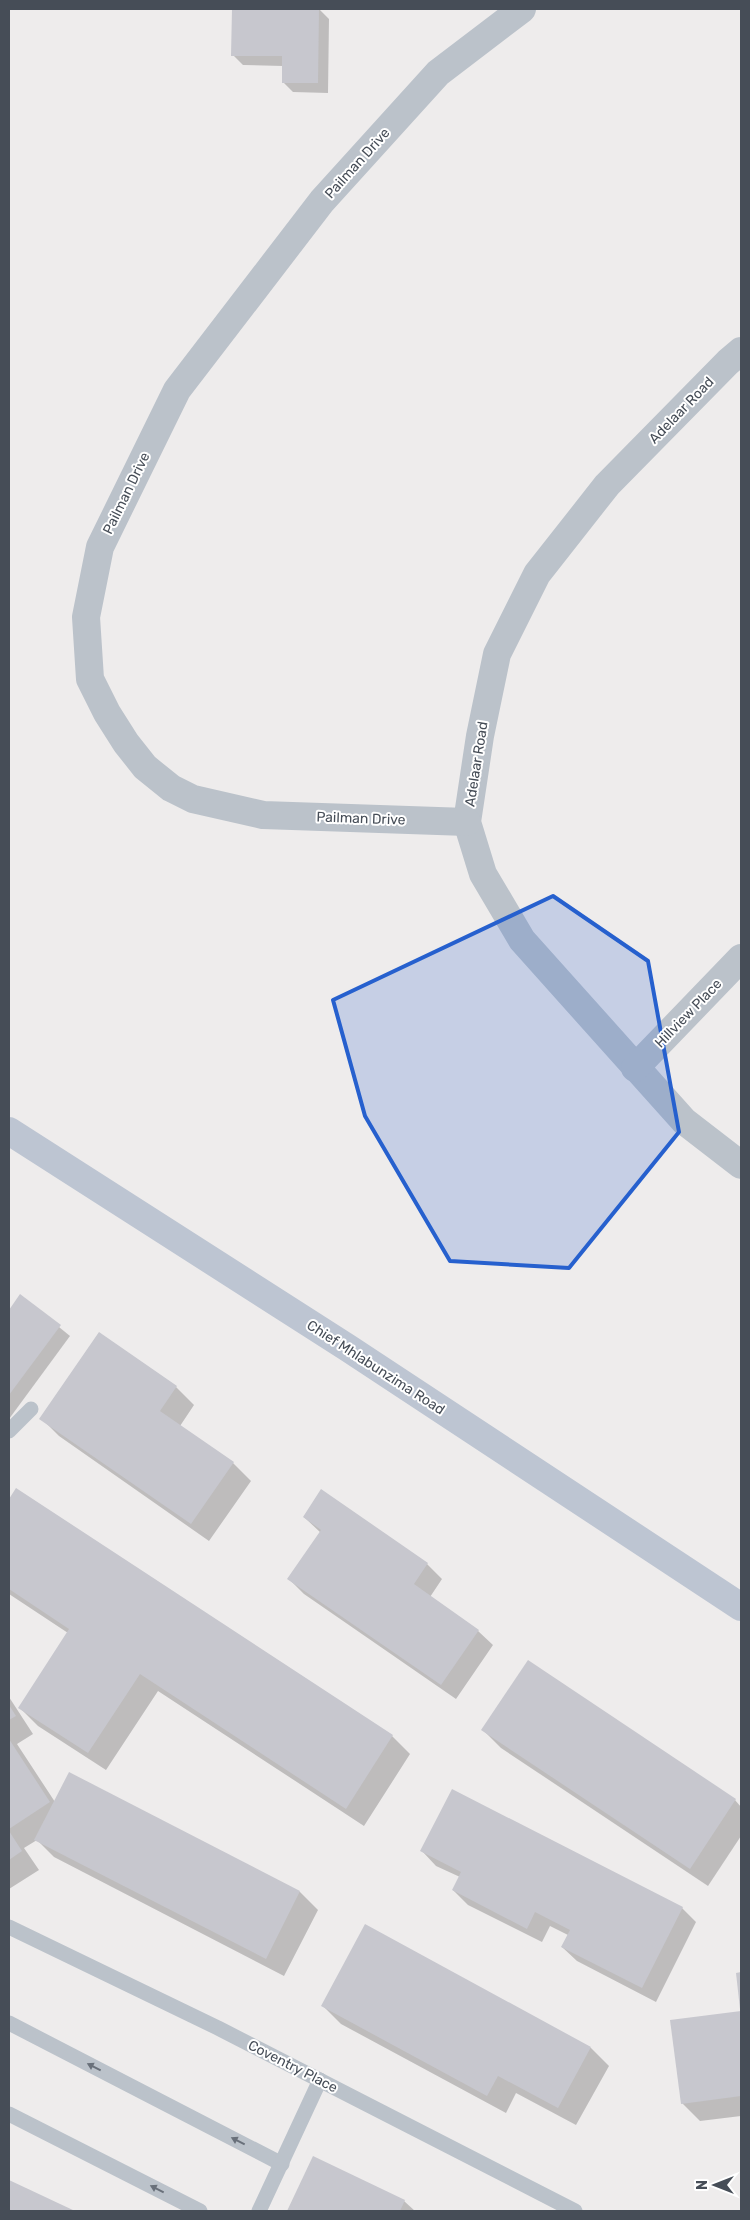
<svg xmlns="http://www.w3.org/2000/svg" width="750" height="2220" font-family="Rubik,sans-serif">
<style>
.shadow{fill:#0003}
.building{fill:#c7c7ce}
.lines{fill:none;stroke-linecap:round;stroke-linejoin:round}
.lane{stroke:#bbc2ca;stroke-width:15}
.street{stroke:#bbc2ca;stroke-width:28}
.secondary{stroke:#bdc5d2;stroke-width:28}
.oneway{fill:#69707a}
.marked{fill:#2660ce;fill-opacity:0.2;stroke:#2660ce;stroke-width:4;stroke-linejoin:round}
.labels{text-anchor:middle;stroke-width:4;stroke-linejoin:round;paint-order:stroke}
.street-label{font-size:14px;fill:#464d57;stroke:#fff}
</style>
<rect width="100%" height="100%" fill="#eeecec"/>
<g class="shadow">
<path d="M233 9H319L329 19 328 93 293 92 283 82V66L243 65 233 55Z"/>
<path d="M21 1296 70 1336 9 1419V1312Z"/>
<path d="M99 1334 176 1387 194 1405 180 1426 233 1463 251 1481 209 1541 59 1436 41 1418Z"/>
<path d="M16 1490 392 1736 410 1754 364 1826 158 1691 106 1770 38 1726 20 1708 68 1633 9 1594V1501Z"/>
<path d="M322 1491 427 1564 442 1579 430 1597 478 1631 493 1645 456 1699 304 1594 289 1579 321 1533 304 1517Z"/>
<path d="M9 1697 33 1734 17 1744 55 1802 300 1892 318 1910 284 1976 54 1857 37 1840 24 1848 39 1870 9 1889Z"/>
<path d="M483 1730 735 1800 741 1807V1836L708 1886 501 1748Z"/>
<path d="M422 1851 682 1908 696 1922 656 2002 577 1961 562 1947 568 1935 550 1926 542 1942 468 1905 453 1890 460 1877 436 1866Z"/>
<path d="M323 2006 591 2048 609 2066 576 2125 516 2093 506 2113 341 2024Z"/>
<path d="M741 2012V2116L700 2121 682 2103 672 2021Z"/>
<path d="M313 2158 404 2201 415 2211H288Z"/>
<path d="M9 2181 72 2211H9Z"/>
</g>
<g class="building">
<path d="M232 9H319L318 83H282V56H231Z"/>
<path d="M20 1294 61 1325 9 1395V1310Z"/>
<path d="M99 1332 177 1386 160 1411 234 1462 191 1524 39 1419Z"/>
<path d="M16 1488 393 1735 346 1809 140 1674 88 1753 18 1708 69 1629 9 1589V1499Z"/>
<path d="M321 1489 428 1563 414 1584 479 1630 441 1685 287 1579 321 1530 303 1517Z"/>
<path d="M528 1660 736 1799 690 1869 481 1730Z"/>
<path d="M9 1705 16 1716 9 1720Z"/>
<path d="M9 1739 50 1802 9 1829Z"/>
<path d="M69 1772 300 1891 266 1959 34 1840Z"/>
<path d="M452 1789 683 1907 642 1988 561 1947 570 1930 535 1912 527 1929 452 1890 461 1872 420 1851Z"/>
<path d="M9 1831 22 1851 9 1860Z"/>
<path d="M365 1924 591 2047 558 2108 498 2076 487 2096 321 2006Z"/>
<path d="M741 1972V2008L740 2009 736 1973Z"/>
<path d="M741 2011V2096L681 2104 670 2020Z"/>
<path d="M313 2156 405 2200 400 2211H287Z"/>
<path d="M9 2180 75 2211H9Z"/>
</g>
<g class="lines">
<g class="lane">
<path d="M9 1431 31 1409"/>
<path d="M9 1927 218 2028 575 2211"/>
<path d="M9 2023 282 2164"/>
<path d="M9 2114 200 2211"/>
<path d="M259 2211 320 2080"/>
</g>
<g class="street">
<path d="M741 351 728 362 607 485 537 574 497 654 480 736 467 822 483 874 522 940 684 1121 741 1165"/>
<path d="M467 822 263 815 193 799 171 788 145 767 126 743 107 713 90 679 86 617 100 547 177 390 322 201 438 73 522 9"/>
<path d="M635 1068 741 958"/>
</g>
<path class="secondary" d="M9 1131 348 1348 741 1607"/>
</g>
<defs><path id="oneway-solid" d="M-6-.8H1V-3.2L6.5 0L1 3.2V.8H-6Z" transform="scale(1.25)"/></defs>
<g class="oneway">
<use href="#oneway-solid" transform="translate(94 2067) rotate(-153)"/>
<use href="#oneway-solid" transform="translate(238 2141) rotate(-153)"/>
<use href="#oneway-solid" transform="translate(157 2189) rotate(-153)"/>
</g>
<path class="marked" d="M553 896 648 961 679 1132 569 1268 450 1261 365 1116 333 1000Z"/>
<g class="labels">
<g class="street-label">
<text transform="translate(357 163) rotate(-48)" y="5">Pailman Drive</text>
<text transform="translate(681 410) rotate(-46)" y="5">Adelaar Road</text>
<text transform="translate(126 493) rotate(-64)" y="5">Pailman Drive</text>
<text transform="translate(476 764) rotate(-81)" y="5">Adelaar Road</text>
<text transform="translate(361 818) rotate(2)" y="5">Pailman Drive</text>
<text transform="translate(688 1013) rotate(-46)" y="5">Hillview Place</text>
<text transform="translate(376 1367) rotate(33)" y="5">Chief Mhlabunzima Road</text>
<text transform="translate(293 2066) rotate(27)" y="5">Coventry Place</text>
</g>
</g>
<rect width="750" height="2220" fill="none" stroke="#464d57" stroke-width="20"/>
<g transform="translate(715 2185) rotate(270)" stroke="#ffffff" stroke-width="4" paint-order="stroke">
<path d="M0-4L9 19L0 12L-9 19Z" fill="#464d57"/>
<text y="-8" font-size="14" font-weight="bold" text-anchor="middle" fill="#464d57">N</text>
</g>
</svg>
